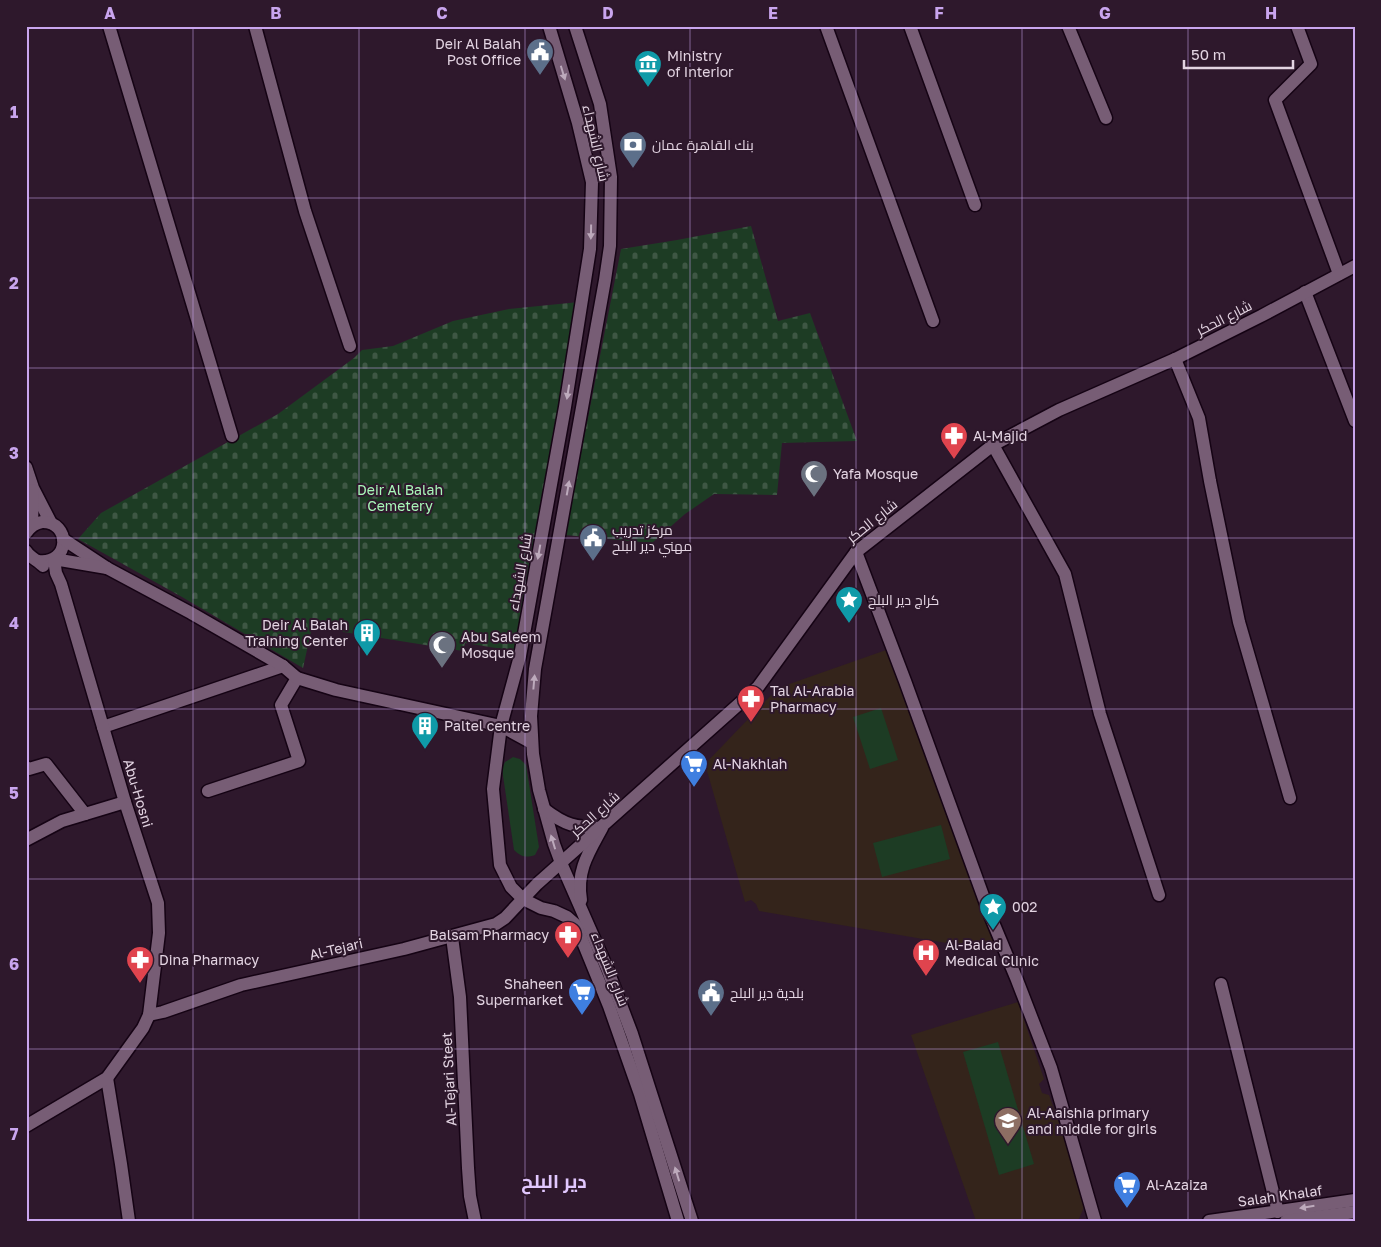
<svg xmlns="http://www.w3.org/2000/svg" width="1381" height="1247" font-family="'Golos Text',Cairo,sans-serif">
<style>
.education{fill:#34241b}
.cemetery{fill:url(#cemetery-stones)}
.green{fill:#1d3c24}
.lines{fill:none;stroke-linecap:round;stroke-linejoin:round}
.street-casing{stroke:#150314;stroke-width:15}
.secondary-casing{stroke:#150314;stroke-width:15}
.street{stroke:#775d75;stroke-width:12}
.secondary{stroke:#775d75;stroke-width:12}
.oneway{fill:#bdaabc}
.grid{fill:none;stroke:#c9a5ee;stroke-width:1;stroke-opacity:0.55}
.labels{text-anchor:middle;stroke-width:4;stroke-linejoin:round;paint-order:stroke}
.poi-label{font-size:14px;fill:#e3d4e2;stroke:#2e182c;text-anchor:start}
.street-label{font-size:14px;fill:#e3d4e2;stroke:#2e182c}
.park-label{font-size:14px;fill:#a8f7b8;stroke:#2e182c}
.district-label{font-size:19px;font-weight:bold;fill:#e1c7fe;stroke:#2e182c}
.neatline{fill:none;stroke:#c9a5ee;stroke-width:2}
.grid-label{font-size:16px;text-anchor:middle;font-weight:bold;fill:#c9a5ee}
</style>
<defs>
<pattern id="cemetery-stones" width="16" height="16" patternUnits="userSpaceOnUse" patternTransform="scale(1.25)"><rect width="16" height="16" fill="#1d3c24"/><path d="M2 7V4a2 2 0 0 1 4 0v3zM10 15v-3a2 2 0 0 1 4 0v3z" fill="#3e5744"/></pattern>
</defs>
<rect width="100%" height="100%" fill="#2e182c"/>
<g class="education">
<path d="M889 649 999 952 759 911 756 904 751 900 745 902 705 764 778 688Z"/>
<path d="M1018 1002 1044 1079 1039 1084 1042 1093 1049 1095 1085 1196V1205L1078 1221H976L911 1035Z"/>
</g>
<g class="cemetery">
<path d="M751 226 778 321 810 313 857 441 782 443 777 495 714 494 685 514 652 543 565 535 621 249 677 240Z"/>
<path d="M579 302 515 651 465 643 463 651 312 627 303 668 182 597 78 539 101 513 278 414 354 358 362 350 393 346 453 321 509 309Z"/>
</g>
<g class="green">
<path d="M881 708 898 760 870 769 853 717Z"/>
<path d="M513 757 520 759 526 765 539 847 535 855C526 858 521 857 514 850L502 769 505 762Z"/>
<path d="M941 825 950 859 882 877 873 843Z"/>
<path d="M998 1042 1034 1164 999 1175 963 1052Z"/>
</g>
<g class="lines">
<defs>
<g id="street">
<path d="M109 26 232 436"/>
<path d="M255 26 305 211 350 346"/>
<path d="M826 26 933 321"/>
<path d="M910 26 975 205"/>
<path d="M1068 26 1106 118"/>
<path d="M1297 26 1311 64 1275 100 1339 274"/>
<path d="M1305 292 1355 421"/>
<path d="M1175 359 1199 418 1210 481 1239 622 1290 798"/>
<path d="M993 445 1065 574 1100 714 1159 895"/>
<path d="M856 552 905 681 990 915 1017 980 1051 1068 1095 1221"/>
<path d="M103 727 283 666"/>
<path d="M26 767 29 769 46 764 85 814"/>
<path d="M208 791 299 761 281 705 297 678"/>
<path d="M26 840 62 821 125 802"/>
<path d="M452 937 460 997 468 1168 470 1196 475 1221"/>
<path d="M1221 984 1278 1212"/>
<path d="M107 1078 121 1164 129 1221"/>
</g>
<g id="secondary">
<path d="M549 26 578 123 592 182 590 249 565 407 520 656 501 726 493 789 500 865 511 887 523 899 541 908 554 911 567 917 576 925 609 1006 640 1094 678 1221"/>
<path d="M575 26 600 104 611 177 610 246 605 280 535 669 531 716 533 754 539 790 554 844 561 863 607 968 632 1034 692 1221"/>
<path d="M26 467 33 488 51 523"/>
<path d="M26 525 32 526 33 490"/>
<path d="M26 533C30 527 35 523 42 522 71 521 71 565 38 561"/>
<path d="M63 539 107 568 191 613 283 666 297 678 336 690 501 726 532 743"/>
<path d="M26 551C30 558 38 560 43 566"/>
<path d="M544 809C566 826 575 827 602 828 589 852 576 871 581 900"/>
<path d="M149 1015 163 1012 241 985 404 949 496 924 505 918 537 884 758 687 856 552 993 445 1059 410 1175 359 1261 316 1355 266"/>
<path d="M26 1126 107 1078 143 1028 149 1015 159 933 158 903 125 802 61 584 56 573 54 559 107 568"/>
<path d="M1209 1221 1355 1200"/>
<path d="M1286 1221 1355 1212"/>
</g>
</defs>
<use href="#street" class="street-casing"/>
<use href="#secondary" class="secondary-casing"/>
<use href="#street" class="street"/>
<use href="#secondary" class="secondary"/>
</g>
<defs><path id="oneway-solid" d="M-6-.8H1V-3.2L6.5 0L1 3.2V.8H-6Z" transform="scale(1.25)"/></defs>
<g class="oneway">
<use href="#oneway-solid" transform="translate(563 73) rotate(73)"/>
<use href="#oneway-solid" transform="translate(591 232) rotate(91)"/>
<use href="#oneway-solid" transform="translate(568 392) rotate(99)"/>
<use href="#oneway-solid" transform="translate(568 488) rotate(-80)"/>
<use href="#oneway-solid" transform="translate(539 552) rotate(100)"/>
<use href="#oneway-solid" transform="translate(534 682) rotate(-85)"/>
<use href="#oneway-solid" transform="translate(553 842) rotate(-107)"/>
<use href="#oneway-solid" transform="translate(677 1174) rotate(-107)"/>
<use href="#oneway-solid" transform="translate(1307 1207) rotate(171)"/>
</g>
<path class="grid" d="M193 26V1221M359 26V1221M525 26V1221M690 26V1221M856 26V1221M1022 26V1221M1188 26V1221M26 198H1355M26 368H1355M26 538H1355M26 709H1355M26 879H1355M26 1049H1355"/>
<defs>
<symbol id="civic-pin" viewBox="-11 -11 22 30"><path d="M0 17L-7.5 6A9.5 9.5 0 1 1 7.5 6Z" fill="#5c6f8a" stroke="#2e182c"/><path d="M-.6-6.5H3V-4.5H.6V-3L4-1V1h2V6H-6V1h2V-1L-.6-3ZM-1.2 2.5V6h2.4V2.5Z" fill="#fff"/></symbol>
<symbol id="museum-pin" viewBox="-11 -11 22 30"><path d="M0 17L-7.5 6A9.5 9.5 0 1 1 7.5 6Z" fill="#0f9aa8" stroke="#2e182c"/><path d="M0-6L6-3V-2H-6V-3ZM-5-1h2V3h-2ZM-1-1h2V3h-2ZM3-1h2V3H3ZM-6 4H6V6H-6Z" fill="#fff"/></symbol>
<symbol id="bank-pin" viewBox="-11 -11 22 30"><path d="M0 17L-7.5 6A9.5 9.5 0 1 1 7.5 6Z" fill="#5c6f8a" stroke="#2e182c"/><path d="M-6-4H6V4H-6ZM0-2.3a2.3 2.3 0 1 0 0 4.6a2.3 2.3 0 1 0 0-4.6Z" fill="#fff"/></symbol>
<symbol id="pharmacy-pin" viewBox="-11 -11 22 30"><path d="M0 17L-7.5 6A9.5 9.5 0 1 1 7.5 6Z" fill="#e0444e" stroke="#2e182c"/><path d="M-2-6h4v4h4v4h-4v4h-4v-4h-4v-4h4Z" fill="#fff"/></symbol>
<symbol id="mosque-pin" viewBox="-11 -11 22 30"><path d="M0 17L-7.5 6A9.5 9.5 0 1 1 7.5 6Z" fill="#6b7280" stroke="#2e182c"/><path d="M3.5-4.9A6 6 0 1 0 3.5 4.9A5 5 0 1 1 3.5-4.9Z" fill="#fff"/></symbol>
<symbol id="sight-pin" viewBox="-11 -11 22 30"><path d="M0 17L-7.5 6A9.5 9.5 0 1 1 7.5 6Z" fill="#0f9aa8" stroke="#2e182c"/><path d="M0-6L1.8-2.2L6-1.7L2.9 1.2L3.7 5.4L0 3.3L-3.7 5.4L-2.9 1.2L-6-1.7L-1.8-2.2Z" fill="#fff"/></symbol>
<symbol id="building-pin" viewBox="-11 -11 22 30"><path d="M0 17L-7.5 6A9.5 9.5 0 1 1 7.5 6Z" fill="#0f9aa8" stroke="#2e182c"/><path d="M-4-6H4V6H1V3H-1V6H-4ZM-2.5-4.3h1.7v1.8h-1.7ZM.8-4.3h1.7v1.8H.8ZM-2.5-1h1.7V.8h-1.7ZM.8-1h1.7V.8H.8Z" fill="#fff"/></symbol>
<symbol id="supermarket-pin" viewBox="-11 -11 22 30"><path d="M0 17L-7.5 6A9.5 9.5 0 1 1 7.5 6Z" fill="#3f7fe0" stroke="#2e182c"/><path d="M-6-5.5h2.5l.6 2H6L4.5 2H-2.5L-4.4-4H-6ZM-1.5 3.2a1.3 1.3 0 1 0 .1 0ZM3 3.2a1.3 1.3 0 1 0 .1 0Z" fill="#fff"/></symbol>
<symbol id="hospital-pin" viewBox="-11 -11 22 30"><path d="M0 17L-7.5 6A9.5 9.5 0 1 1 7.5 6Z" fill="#e0444e" stroke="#2e182c"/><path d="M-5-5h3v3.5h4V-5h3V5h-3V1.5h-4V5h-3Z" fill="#fff"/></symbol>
<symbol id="school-pin" viewBox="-11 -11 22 30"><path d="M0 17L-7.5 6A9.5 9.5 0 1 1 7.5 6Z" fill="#8d6e63" stroke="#2e182c"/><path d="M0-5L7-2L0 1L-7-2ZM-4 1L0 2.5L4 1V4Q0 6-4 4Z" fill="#fff"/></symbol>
</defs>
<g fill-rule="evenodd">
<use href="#civic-pin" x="524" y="36" width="32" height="43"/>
<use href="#museum-pin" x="632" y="48" width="32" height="43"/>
<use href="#bank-pin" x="617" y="129" width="32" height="43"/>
<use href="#pharmacy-pin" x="938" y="420" width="32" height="43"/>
<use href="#mosque-pin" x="798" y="458" width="32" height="43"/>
<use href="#civic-pin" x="577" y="522" width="32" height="43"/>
<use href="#sight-pin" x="833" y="584" width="32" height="43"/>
<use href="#building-pin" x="351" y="617" width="32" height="43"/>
<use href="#mosque-pin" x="426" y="629" width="32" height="43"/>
<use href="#pharmacy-pin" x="735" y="683" width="32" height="43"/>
<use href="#building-pin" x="409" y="710" width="32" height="43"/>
<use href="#supermarket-pin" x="678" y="748" width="32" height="43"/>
<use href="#sight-pin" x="977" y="891" width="32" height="43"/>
<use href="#pharmacy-pin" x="552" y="919" width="32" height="43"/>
<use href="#hospital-pin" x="910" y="937" width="32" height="43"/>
<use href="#pharmacy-pin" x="124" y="944" width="32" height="43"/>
<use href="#supermarket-pin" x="566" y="976" width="32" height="43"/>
<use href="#civic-pin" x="695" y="977" width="32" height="43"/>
<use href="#school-pin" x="992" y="1105" width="32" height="43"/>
<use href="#supermarket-pin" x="1111" y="1169" width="32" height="43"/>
</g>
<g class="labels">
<g class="poi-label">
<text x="521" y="49" text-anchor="end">Deir Al Balah<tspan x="521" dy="16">Post Office</tspan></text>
<text x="667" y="61">Ministry<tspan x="667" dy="16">of Interior</tspan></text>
<text x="652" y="150">بنك القاهرة عمان</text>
<text x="973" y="441">Al-Majid</text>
<text x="833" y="479">Yafa Mosque</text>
<text x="612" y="535">مركز تدريب<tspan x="612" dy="16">مهني دير البلح</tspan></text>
<text x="868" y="605">كراج دير البلح</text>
<text x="348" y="630" text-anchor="end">Deir Al Balah<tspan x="348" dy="16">Training Center</tspan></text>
<text x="461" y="642">Abu Saleem<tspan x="461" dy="16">Mosque</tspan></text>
<text x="770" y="696">Tal Al-Arabia<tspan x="770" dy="16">Pharmacy</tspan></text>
<text x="444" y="731">Paltel centre</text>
<text x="713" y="769">Al-Nakhlah</text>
<text x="1012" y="912">002</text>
<text x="549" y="940" text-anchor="end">Balsam Pharmacy</text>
<text x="945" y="950">Al-Balad<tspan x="945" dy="16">Medical Clinic</tspan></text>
<text x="159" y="965">Dina Pharmacy</text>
<text x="563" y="989" text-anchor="end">Shaheen<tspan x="563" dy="16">Supermarket</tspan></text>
<text x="730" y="998">بلدية دير البلح</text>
<text x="1027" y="1118">Al-Aaishia primary<tspan x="1027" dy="16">and middle for girls</tspan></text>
<text x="1146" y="1190">Al-Azaiza</text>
</g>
<g class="street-label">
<text transform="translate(596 143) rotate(77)" y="5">شارع الشهداء</text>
<text transform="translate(1224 318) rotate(-27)" y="5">شارع الحكر</text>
<text transform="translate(872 521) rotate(-39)" y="5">شارع الحكر</text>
<text transform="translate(520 572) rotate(-80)" y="5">شارع الشهداء</text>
<text transform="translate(138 793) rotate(73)" y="5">Abu-Hosni</text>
<text transform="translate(595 814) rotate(-42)" y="5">شارع الحكر</text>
<text transform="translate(336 949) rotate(-13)" y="5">Al-Tejari</text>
<text transform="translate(610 969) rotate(68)" y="5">شارع الشهداء</text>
<text transform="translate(449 1079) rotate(-93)" y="5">Al-Tejari Steet</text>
<text transform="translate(1280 1196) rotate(-8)" y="5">Salah Khalaf</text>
</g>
<g class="park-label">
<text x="400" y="495">Deir Al Balah<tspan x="400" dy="16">Cemetery</tspan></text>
</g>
<g class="district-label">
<text x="554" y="1188">دير البلح</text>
</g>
</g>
<rect width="1381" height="1247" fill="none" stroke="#2e182c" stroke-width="55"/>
<path d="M1184 60v8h109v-8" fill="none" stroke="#e3d4e2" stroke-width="2.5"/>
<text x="1191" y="60" font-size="15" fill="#e3d4e2" stroke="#2e182c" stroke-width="4" paint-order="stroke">50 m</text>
<rect x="28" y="28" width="1326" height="1192" class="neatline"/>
<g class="grid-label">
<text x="110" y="19">A</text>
<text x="276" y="19">B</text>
<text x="442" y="19">C</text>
<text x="608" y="19">D</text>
<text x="773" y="19">E</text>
<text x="939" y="19">F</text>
<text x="1105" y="19">G</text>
<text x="1271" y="19">H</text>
<text x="14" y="118">1</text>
<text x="14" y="289">2</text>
<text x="14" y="459">3</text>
<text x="14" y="629">4</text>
<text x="14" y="799">5</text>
<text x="14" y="970">6</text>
<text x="14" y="1140">7</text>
</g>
</svg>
